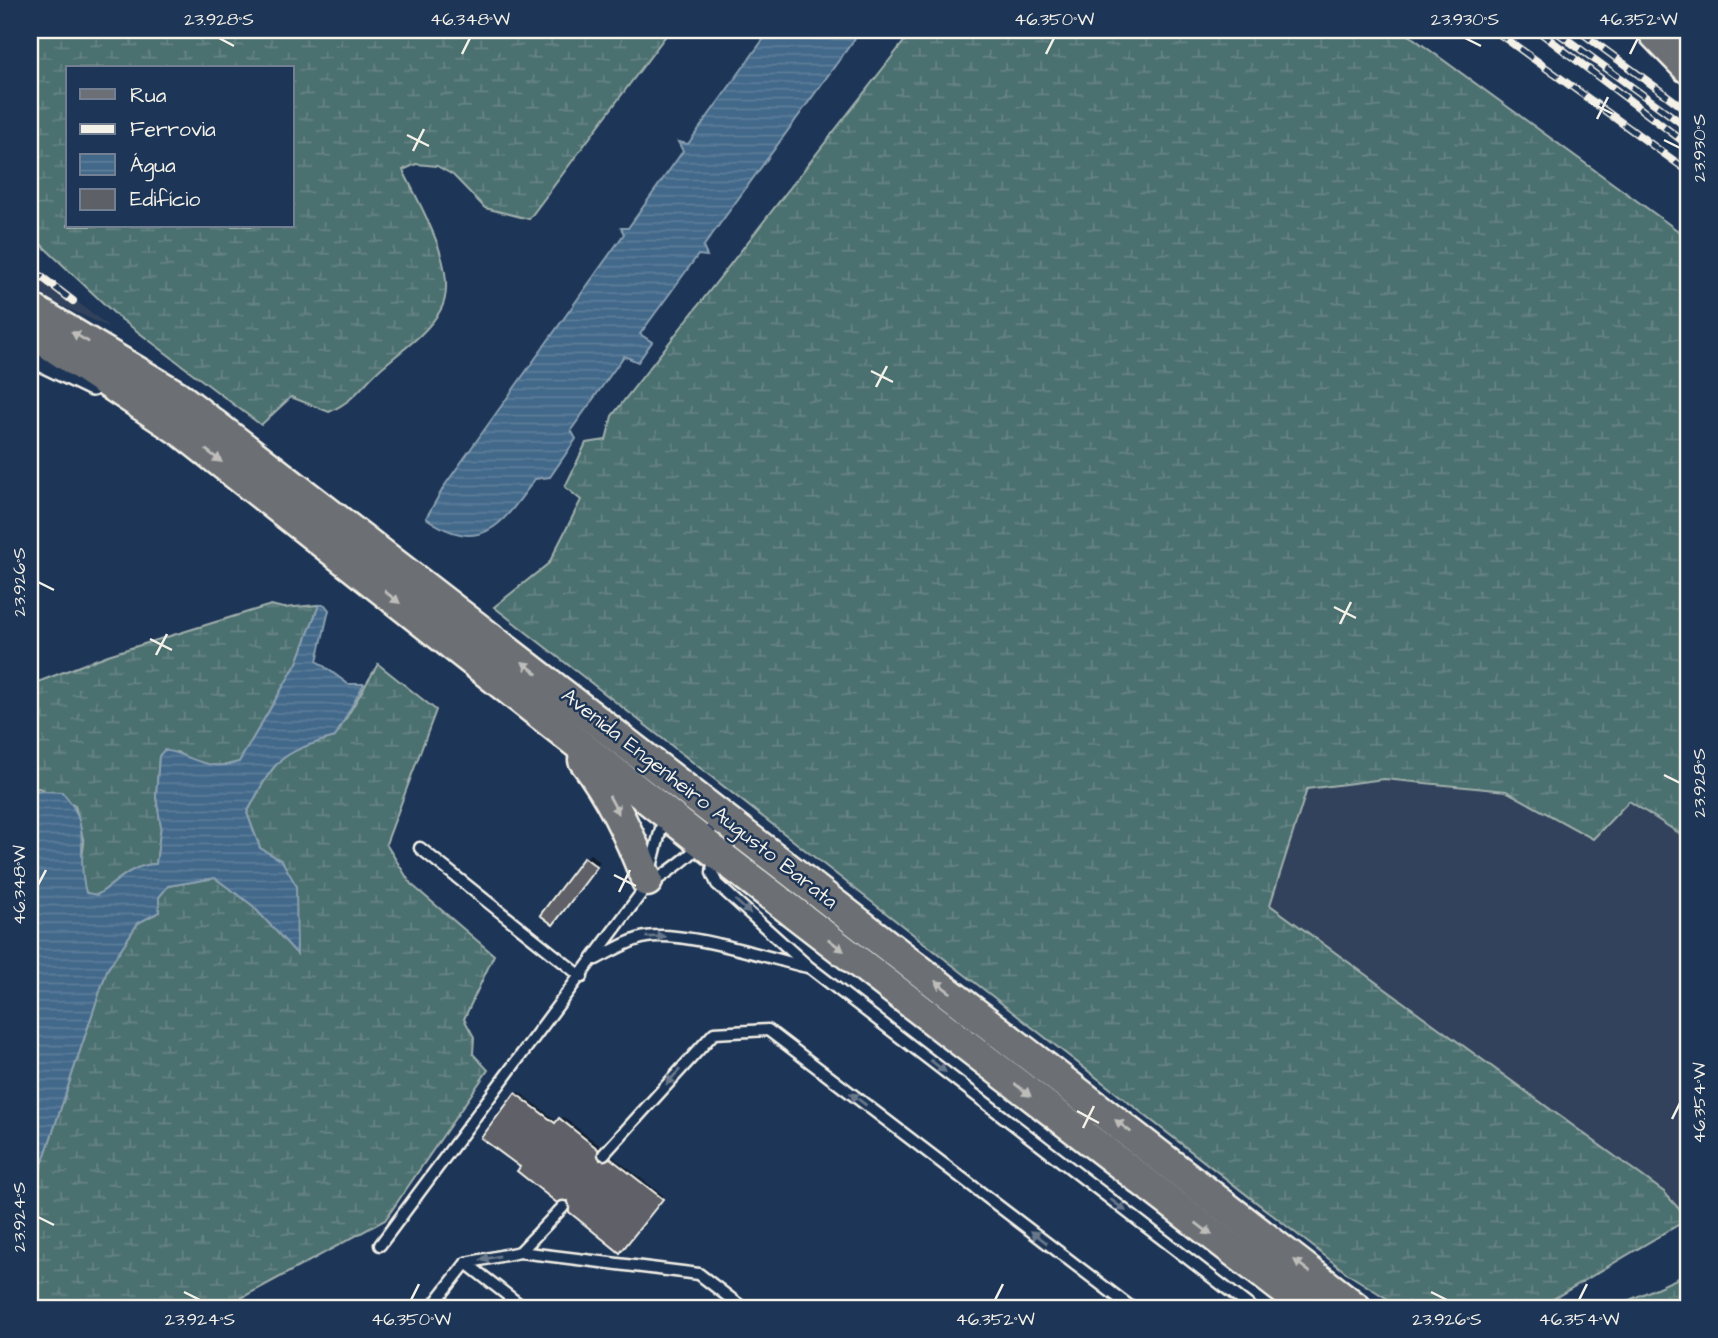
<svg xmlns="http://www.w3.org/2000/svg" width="1718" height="1338" font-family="'Architects Daughter',sans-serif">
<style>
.built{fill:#30425c}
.wetland{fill:url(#wetland-marsh);stroke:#a0b0ac;stroke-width:2;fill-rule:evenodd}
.water{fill:url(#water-rules);stroke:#899fb0;stroke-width:2}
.shadow{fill:#0007}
.building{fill:#5e6068;stroke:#f4f1e8;stroke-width:2}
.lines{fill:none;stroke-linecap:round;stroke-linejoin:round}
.service-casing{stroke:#f4f1e8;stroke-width:15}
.minor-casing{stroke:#f4f1e8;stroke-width:24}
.primary-casing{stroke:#f4f1e8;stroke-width:35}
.service{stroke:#1d3557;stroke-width:10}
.minor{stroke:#1d3557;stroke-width:19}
.primary{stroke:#6c6f75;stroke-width:30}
.rail-casing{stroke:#f4f1e8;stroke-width:8}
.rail{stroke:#1d3557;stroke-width:5;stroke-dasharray:16;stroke-linecap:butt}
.oneway{fill:#bebdba}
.oneway2{fill:#68778a}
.ticks{fill:none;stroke:#f4f1e8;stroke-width:2.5}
.labels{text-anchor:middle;stroke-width:5;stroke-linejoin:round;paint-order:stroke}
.street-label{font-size:21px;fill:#f4f1e8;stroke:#1d3557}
.neatline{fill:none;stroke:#f4f1e8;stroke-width:2.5}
.ticks-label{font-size:18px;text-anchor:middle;fill:#f4f1e8}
</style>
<defs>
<pattern id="wetland-marsh" width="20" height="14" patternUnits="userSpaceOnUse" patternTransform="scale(1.75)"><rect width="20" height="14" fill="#4c6f70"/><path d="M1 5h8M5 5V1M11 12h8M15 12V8" fill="none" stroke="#668484"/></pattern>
<pattern id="water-rules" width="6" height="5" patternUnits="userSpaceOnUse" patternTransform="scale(1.75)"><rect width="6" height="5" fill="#42688a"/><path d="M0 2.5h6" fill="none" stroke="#5e7e9a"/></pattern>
</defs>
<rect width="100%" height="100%" fill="#1d3557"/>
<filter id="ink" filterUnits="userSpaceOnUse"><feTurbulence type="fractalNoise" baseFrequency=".0143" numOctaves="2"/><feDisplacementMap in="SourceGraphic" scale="14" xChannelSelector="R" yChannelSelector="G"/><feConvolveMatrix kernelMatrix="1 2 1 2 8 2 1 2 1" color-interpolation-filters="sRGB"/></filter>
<g filter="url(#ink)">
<g class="built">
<path d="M30 265 112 329 30 291Z"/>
<path d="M1384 779 1506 791 1592 839 1629 800 1688 839V1219L1664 1192 1270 905 1307 790Z"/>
</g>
<g class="wetland">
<path d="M30 30H670L529 219 485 208 453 175 437 166 416 164 403 170C419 204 462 274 440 311 427 333 405 348 386 364 362 383 359 398 329 412L291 397 261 425 117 316 30 234V174L36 153 39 105 30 97ZM68 68H292V226H68Z"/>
<path d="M913 30H1402L1688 238V839L1629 801 1593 839 1506 791 1384 779 1307 789 1270 905 1664 1192 1688 1219 1538 1308H1402L1348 1274 494 607 549 563 581 500 565 487 586 443 606 440 612 416Z"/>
<path d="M271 605 283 608 319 605 297 663 239 762C218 769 194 765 177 752L159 756 156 797 161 826 156 864C130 865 117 882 97 895L86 893 80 873 84 843 75 805 39 788 30 790V685L108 655Z"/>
<path d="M378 664 436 710 386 844 411 884 494 955 464 1019 474 1037 473 1054 488 1070 385 1220 223 1308H30V1200L107 970 138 923 159 912V897L168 886 215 878 252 905 296 953 282 861 260 848 247 813C275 761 276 753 335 737Z"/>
<path d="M1688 1269V1308H1612L1681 1277Z"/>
</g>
<g class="water">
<path d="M770 30H861L703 247 707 256 698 255 640 334 652 342 638 362 624 356 571 430 576 439 550 477 535 479C503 523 482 557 426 518L445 485 624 234 621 228H628L683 151 678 142 688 144Z"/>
<path d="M319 605H325L329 610 317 661 348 684H364L335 737C277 753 274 761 247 813L260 848 282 861 296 885 297 954 252 905 215 878 168 886 159 897V912L138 923 107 970 30 1200V790L62 792C94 825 75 854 86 893L97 895C118 882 130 865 156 864L161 826 156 797 159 756 164 750C192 755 208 773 239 762L297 663Z"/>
</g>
<g class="shadow">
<path d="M590 854 600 862 557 918 585 859Z"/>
<path d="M519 1092 558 1122 563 1117 600 1146 602 1158 613 1157 664 1196 623 1248 569 1199 522 1167 516 1094Z"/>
</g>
<g class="building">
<path d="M584 857 597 867 553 925 540 915Z"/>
<path d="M515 1093 555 1123 559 1118 598 1149 600 1160 610 1158 663 1199 620 1253 569 1212 568 1201 557 1203 517 1171 520 1167 481 1138Z"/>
</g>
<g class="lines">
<defs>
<g id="service">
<path d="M420 848 582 977"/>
<path d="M714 855 712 873 717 884 809 967 1252 1308"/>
<path d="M651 867 664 817"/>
<path d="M596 959C612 951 629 940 646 937 684 930 768 958 807 967"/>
<path d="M604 1154 714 1033 768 1030 1132 1308"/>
<path d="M380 1245 645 888C679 864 698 854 719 817"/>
<path d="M520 1252 699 1274 743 1308"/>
<path d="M431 1308 466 1263"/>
<path d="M524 1308 466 1263 520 1252 563 1207"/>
</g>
<path id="minor" d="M30 356 92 386"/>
<g id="primary">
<path d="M1655 34 1688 68"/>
<path d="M30 308 177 396 1356 1308"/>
<path d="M30 331 184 433 714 851 1308 1308"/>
<path d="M584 760C612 797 631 837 647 881"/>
</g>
</defs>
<use href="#service" class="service-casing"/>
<use href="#minor" class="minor-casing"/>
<use href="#primary" class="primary-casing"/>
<use href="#service" class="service"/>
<use href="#minor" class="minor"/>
<use href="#primary" class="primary"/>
<defs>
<g id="rail">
<path d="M1494 30 1688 171"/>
<path d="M1537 30 1688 145"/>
<path d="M1554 30 1688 128"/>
<path d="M1578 30 1688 111"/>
<path d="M30 268 73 301"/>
</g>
</defs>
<use href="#rail" class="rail-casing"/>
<use href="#rail" class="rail"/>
</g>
<defs><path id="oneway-solid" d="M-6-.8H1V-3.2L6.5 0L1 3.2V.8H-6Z" transform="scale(1.75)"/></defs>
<g class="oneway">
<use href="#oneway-solid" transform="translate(80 337) rotate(-150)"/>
<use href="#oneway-solid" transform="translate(214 456) rotate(38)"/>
<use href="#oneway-solid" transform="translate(392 597) rotate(38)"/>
<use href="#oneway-solid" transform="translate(530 668) rotate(-142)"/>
<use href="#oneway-solid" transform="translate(614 805) rotate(62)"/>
<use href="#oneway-solid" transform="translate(836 945) rotate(38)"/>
<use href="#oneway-solid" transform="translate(943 987) rotate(-142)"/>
<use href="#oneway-solid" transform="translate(1023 1090) rotate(38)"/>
<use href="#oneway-solid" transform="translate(1123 1126) rotate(-142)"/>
<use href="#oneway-solid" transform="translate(1204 1229) rotate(37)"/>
<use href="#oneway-solid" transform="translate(1302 1266) rotate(-142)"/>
</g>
<g class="oneway2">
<use href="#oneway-solid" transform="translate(743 907) rotate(42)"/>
<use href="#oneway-solid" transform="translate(656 937) rotate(-1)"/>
<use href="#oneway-solid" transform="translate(938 1066) rotate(38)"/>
<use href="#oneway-solid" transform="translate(673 1077) rotate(132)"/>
<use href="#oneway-solid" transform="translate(858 1099) rotate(-143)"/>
<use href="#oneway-solid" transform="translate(1118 1205) rotate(38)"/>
<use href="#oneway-solid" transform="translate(1039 1237) rotate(-143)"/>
<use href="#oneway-solid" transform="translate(490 1258) rotate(168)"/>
</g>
</g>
<path class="ticks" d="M219 38 234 46M1465 38 1481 46M462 54 470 38M1046 54 1054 38M1630 54 1638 38M1591 103 1613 114M1597 119 1608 97M407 135 429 146M1664 140 1680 148M413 151 424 129M871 371 893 382M876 387 887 366M38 582 54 590M1334 607 1356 618M1340 624 1351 602M150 639 172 650M156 655 167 634M1664 775 1680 783M614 875 636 886M38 885 46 870M619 892 630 870M1077 1111 1099 1123M1672 1119 1680 1103M1083 1128 1094 1106M38 1217 54 1225M184 1292 200 1300M1431 1292 1447 1300M411 1300 419 1284M995 1300 1003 1284M1579 1300 1587 1284"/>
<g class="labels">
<g class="street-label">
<text transform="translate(700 798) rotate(38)" y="7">Avenida Engenheiro Augusto Barata</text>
</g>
</g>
<rect width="1718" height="1338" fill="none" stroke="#1d3557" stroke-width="77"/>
<rect x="66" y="66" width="228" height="161" fill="#1d3557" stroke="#738091" stroke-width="2"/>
<rect x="80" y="89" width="35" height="10" fill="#6c6f75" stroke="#738091" stroke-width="2"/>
<text x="130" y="102" font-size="21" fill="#f4f1e8">Rua</text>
<rect x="80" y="124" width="35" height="10" fill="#f4f1e8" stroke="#738091" stroke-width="2"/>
<text x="130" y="136" font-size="21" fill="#f4f1e8">Ferrovia</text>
<rect x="80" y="154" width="35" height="21" fill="url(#water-rules)" stroke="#738091" stroke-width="2"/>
<text x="130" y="172" font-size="21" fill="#f4f1e8">Água</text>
<rect x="80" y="189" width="35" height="21" fill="#5e6068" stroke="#738091" stroke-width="2"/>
<text x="130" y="206" font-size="21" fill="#f4f1e8">Edifício</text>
<rect x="38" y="38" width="1642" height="1262" class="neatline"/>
<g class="ticks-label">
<text x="219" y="25">23.928°S</text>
<text x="470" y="25">46.348°W</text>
<text x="1054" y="25">46.350°W</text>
<text x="1465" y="25">23.930°S</text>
<text x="1638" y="25">46.352°W</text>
<text transform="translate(1699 148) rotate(-90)" y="6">23.930°S</text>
<text transform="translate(19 582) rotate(-90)" y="6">23.926°S</text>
<text transform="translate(1699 783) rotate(-90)" y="6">23.928°S</text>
<text transform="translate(19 885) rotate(-90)" y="6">46.348°W</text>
<text transform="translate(1699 1103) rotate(-90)" y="6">46.354°W</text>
<text transform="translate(19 1217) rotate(-90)" y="6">23.924°S</text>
<text x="200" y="1325">23.924°S</text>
<text x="411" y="1325">46.350°W</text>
<text x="995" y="1325">46.352°W</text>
<text x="1447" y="1325">23.926°S</text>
<text x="1579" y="1325">46.354°W</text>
</g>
</svg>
